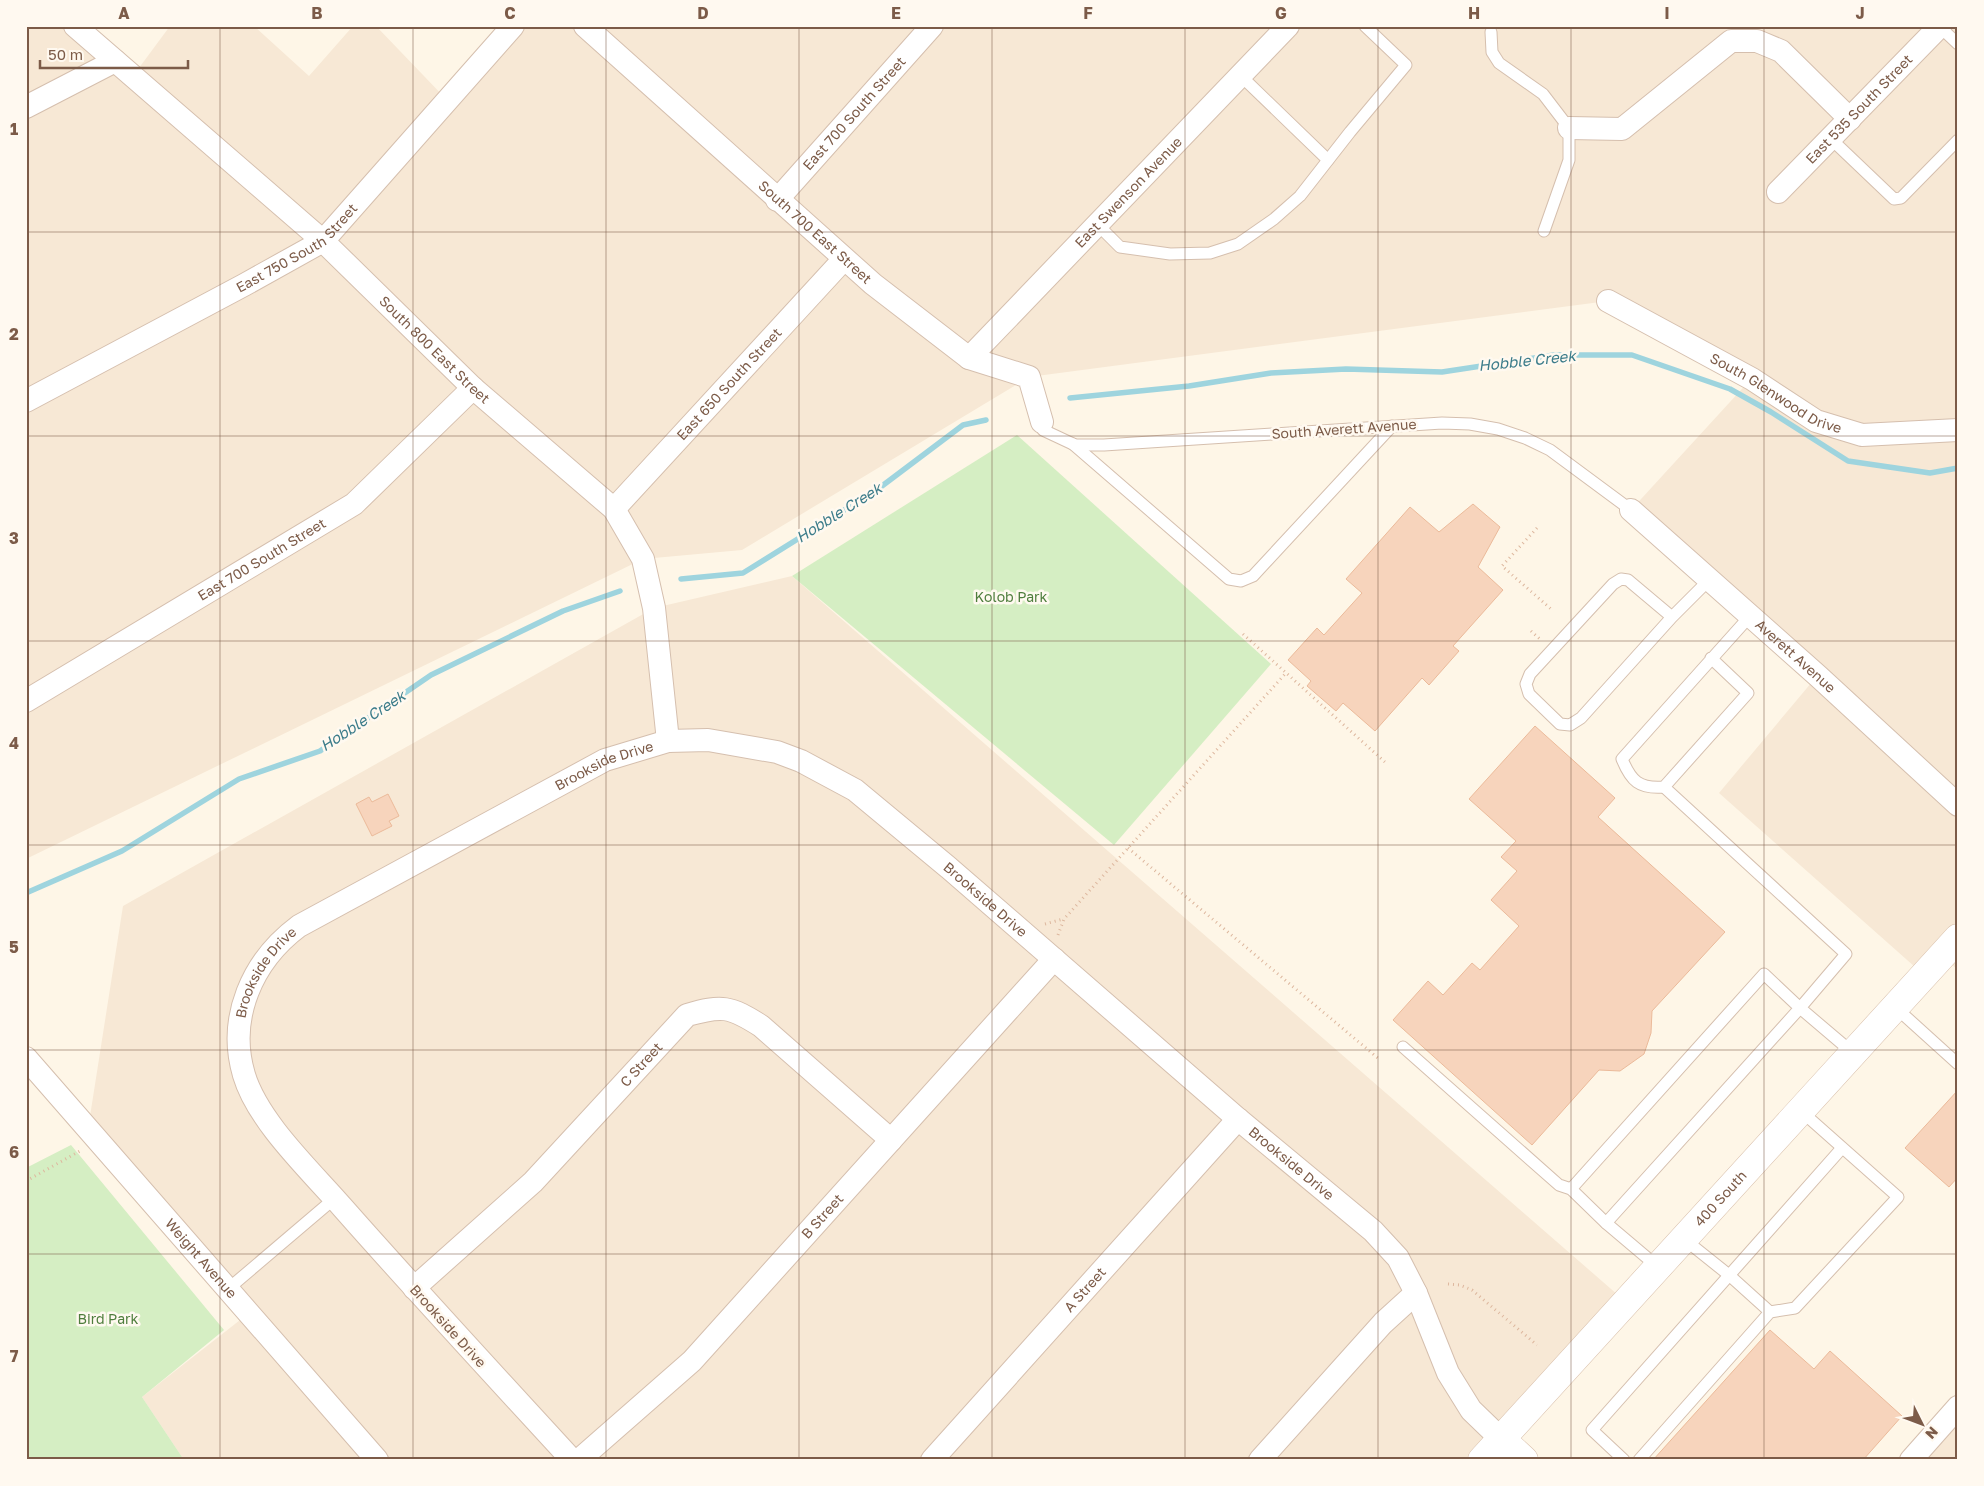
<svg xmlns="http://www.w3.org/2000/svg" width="1984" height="1486" font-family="'Golos Text',sans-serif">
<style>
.residential{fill:#f7e8d5}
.green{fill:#d5eec3}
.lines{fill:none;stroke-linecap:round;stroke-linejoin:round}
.stream{stroke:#9ed4de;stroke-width:5.5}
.building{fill:#f7d4bc;stroke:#ebba9a}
.lane-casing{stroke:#d5bfae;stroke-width:13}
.street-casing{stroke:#d5bfae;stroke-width:24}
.secondary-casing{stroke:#d8bfaa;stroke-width:29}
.path{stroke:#ddb79e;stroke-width:3;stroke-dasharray:1 4;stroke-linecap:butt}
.lane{stroke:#fff;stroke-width:11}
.street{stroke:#fff;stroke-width:22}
.secondary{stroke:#fff;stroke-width:28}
.grid{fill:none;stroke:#7c5b48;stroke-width:1;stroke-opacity:0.55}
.labels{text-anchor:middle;stroke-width:5;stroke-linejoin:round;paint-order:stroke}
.street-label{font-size:14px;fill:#7c5b48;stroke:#fff9f0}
.park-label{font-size:14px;fill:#4e7d3c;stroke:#fff9f0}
.water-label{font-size:15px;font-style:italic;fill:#3c7c8a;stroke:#fff9f0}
.neatline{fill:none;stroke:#7c5b48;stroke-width:2}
.grid-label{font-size:16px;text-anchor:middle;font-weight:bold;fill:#7c5b48}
</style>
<rect width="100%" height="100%" fill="#fef6e7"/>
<g class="residential">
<path d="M26 26H76L133 76 170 26H254L309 76 353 26H376L447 100 521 26H1958V970L1942 956 1924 975 1719 793 1817 676 1631 510 1751 379 1608 301 1029 377 742 550 643 559 26 859Z"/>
<path d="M792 576 1626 1302 1501 1439 1524 1460H184L142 1397 249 1313 88 1129 123 906 654 608Z"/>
<path d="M1958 1407V1460H1911Z"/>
</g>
<g class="green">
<path d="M1017 435 1271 664 1114 845 792 576Z"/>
<path d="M71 1145 224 1330 142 1397 184 1460H26V1168Z"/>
</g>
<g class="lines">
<g class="stream">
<path d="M1070 398 1189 386 1271 373 1346 369 1442 372 1554 355H1632L1730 389 1771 412 1848 461 1930 473 1958 468"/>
<path d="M681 579 743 573 878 489 963 425 986 420"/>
<path d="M26 893 122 851 239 779 320 751 431 675 563 611 620 591"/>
</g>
</g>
<g class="building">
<path d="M1473 504 1500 527 1478 567 1503 590 1453 646 1459 651 1429 685 1422 678 1375 731 1343 703 1336 711 1307 686 1311 681 1288 660 1317 628 1324 635 1362 593 1346 579 1410 507 1439 532Z"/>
<path d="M1535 726 1615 798 1598 817 1725 932 1652 1011 1651 1033 1644 1054 1620 1071 1599 1070 1532 1145 1393 1020 1428 981 1443 995 1472 963 1480 970 1519 926 1491 900 1517 871 1501 857 1516 841 1469 799Z"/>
<path d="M388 794 399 816 389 821 392 826 372 836 356 804 369 797 372 802Z"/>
<path d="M1958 1090V1177L1949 1187 1905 1148Z"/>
<path d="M1770 1330 1814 1369 1830 1351 1902 1416 1863 1460H1653Z"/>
</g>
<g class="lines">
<defs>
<g id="lane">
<path d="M1940 27 1958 44"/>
<path d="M1491 32 1492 52 1499 63 1543 94 1569 128V160L1544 231"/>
<path d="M1241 76 1328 160"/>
<path d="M1830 138 1894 199 1901 198 1958 140"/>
<path d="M1098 225 1120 247 1170 254 1210 253 1238 244 1274 219 1300 196 1350 132 1406 65 1365 26"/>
<path d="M1042 422 1043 430 1075 445H1104L1442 423 1470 424 1498 429 1525 438 1550 450 1631 510"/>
<path d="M1073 444 1229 579 1241 581 1253 576 1392 426"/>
<path d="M1672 617 1628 580 1621 579 1613 584 1530 674 1526 684 1529 694 1560 724 1570 725 1581 718 1672 617 1709 580"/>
<path d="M1711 658 1748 693 1664 787C1639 789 1631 781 1622 759L1750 616"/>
<path d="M1664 787 1846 954 1800 1008 1853 1053"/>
<path d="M1895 1007 1958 1064"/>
<path d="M1403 1047 1559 1185 1571 1189 1606 1223"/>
<path d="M1571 1189 1764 974 1800 1008 1606 1223 1658 1267"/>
<path d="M1684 1239 1729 1275 1770 1312"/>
<path d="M228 1289 335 1198"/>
<path d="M1624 1460 1592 1430 1842 1148"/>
<path d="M1639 1460 1770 1312 1795 1308 1898 1197 1801 1111"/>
</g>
<g id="street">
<path id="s1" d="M75 26 323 241 473 388 614 509 643 559 654 608 668 741"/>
<path id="s2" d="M585 26 873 284 969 358 1029 377 1042 422"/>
<path d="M26 107 115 61"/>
<path d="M1569 128 1622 129 1731 41H1757L1781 51 1850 119"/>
<path id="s3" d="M1778 192 1940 26"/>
<path id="s4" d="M777 200 932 26"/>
<path id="s5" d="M1608 301 1752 379 1816 421 1862 435 1958 430"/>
<path id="s6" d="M969 358 1288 26"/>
<path id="s7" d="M26 401 244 285 323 241 513 26"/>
<path id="s8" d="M614 509 844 259"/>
<path id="s9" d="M1631 510 1818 676 1958 805"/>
<path id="s10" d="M26 701 354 504 473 388"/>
<path id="s11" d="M26 1058 377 1460"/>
<path id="s12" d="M414 1288 533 1182 687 1015C722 1005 730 1006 761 1026L891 1140"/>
<path id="s13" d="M572 1460C495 1376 418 1293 343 1208 311 1171 258 1122 244 1075 227 1018 252 961 299 926L605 760 668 741 708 740 777 752 801 761 855 790 949 868 1238 1119 1373 1231 1398 1258 1416 1293 1448 1373 1471 1410 1501 1439"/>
<path id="s14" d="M579 1460 692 1361 1054 959"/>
<path id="s15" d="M932 1460 1238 1119"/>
<path d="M1260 1460 1383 1323 1416 1293"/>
<path d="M1911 1460 1958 1407"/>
</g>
<g id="secondary">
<path d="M1501 1439 1524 1460"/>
<path id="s16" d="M1482 1460 1958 938"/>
</g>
</defs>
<use href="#lane" class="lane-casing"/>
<use href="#street" class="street-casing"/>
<use href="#secondary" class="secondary-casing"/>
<g class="path">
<path d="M1537 528 1502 566 1551 609"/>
<path d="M1531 631 1542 641"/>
<path d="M1243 634 1386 763"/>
<path d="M1128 848 1379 1059"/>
<path d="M1045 924 1063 919"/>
<path d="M1058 935 1064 919 1286 673"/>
<path d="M26 1181 80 1151"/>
<path d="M1448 1284 1460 1285 1472 1290 1537 1345"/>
</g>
<use href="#lane" class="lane"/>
<use href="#street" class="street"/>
<use href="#secondary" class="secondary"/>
</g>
<path class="grid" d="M220 26V1460M413 26V1460M606 26V1460M799 26V1460M992 26V1460M1185 26V1460M1378 26V1460M1571 26V1460M1764 26V1460M26 232H1958M26 436H1958M26 641H1958M26 845H1958M26 1050H1958M26 1254H1958"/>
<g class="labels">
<g class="street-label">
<text dy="5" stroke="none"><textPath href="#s3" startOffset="116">East 535 South Street</textPath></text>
<text dy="5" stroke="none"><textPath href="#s4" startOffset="116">East 700 South Street</textPath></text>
<text dy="5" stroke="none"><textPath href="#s6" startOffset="230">East Swenson Avenue</textPath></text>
<text dy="5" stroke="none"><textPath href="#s2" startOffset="309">South 700 East Street</textPath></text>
<text dy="5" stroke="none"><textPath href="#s7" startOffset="312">East 750 South Street</textPath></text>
<text dy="5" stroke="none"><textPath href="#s1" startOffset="484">South 800 East Street</textPath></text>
<text dy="5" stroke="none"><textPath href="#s8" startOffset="170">East 650 South Street</textPath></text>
<text dy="5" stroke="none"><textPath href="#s5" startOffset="192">South Glenwood Drive</textPath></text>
<text transform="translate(1344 429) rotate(-4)" y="5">South Averett Avenue</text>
<text dy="5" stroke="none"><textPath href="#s10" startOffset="275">East 700 South Street</textPath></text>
<text dy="5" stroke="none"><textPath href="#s9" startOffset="220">Averett Avenue</textPath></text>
<text dy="5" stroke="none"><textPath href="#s13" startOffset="1022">Brookside Drive</textPath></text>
<text dy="5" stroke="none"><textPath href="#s13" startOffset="1458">Brookside Drive</textPath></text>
<text dy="5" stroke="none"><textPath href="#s13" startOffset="618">Brookside Drive</textPath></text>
<text dy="5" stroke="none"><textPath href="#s12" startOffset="319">C Street</textPath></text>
<text dy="5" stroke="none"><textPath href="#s13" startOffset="1862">Brookside Drive</textPath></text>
<text dy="5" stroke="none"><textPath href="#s16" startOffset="354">400 South</textPath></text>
<text dy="5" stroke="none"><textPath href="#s14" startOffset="345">B Street</textPath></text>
<text dy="5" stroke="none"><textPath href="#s11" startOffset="266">Weight Avenue</textPath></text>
<text dy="5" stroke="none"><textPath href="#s15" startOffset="229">A Street</textPath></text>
<text transform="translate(448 1326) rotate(48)" y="5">Brookside Drive</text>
</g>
<g class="park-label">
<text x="1011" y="602">Kolob Park</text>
<text x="108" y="1324">Bird Park</text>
</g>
<g class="water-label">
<text transform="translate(1527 361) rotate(-6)" y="5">Hobble Creek</text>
<text transform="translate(839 513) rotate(-32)" y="5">Hobble Creek</text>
<text transform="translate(363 721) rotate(-33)" y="5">Hobble Creek</text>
</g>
</g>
<rect width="1984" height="1486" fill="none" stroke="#fff9f0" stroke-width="55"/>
<g transform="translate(1922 1424) rotate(132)" stroke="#fff9f0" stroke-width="4" paint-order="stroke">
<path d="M0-4L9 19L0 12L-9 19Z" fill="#7c5b48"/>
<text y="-8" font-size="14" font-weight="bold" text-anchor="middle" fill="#7c5b48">N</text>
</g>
<path d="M40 60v8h148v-8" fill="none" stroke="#7c5b48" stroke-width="2.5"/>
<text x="48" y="60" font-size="15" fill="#7c5b48" stroke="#fff9f0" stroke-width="4" paint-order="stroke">50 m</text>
<rect x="28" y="28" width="1928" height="1430" class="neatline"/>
<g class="grid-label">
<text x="124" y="19">A</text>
<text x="317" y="19">B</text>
<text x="510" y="19">C</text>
<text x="703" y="19">D</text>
<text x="896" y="19">E</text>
<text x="1088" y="19">F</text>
<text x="1281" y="19">G</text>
<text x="1474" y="19">H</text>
<text x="1667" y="19">I</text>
<text x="1860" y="19">J</text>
<text x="14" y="135">1</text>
<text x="14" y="340">2</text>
<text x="14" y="544">3</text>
<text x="14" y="749">4</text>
<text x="14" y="953">5</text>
<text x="14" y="1158">6</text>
<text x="14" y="1362">7</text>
</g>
</svg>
